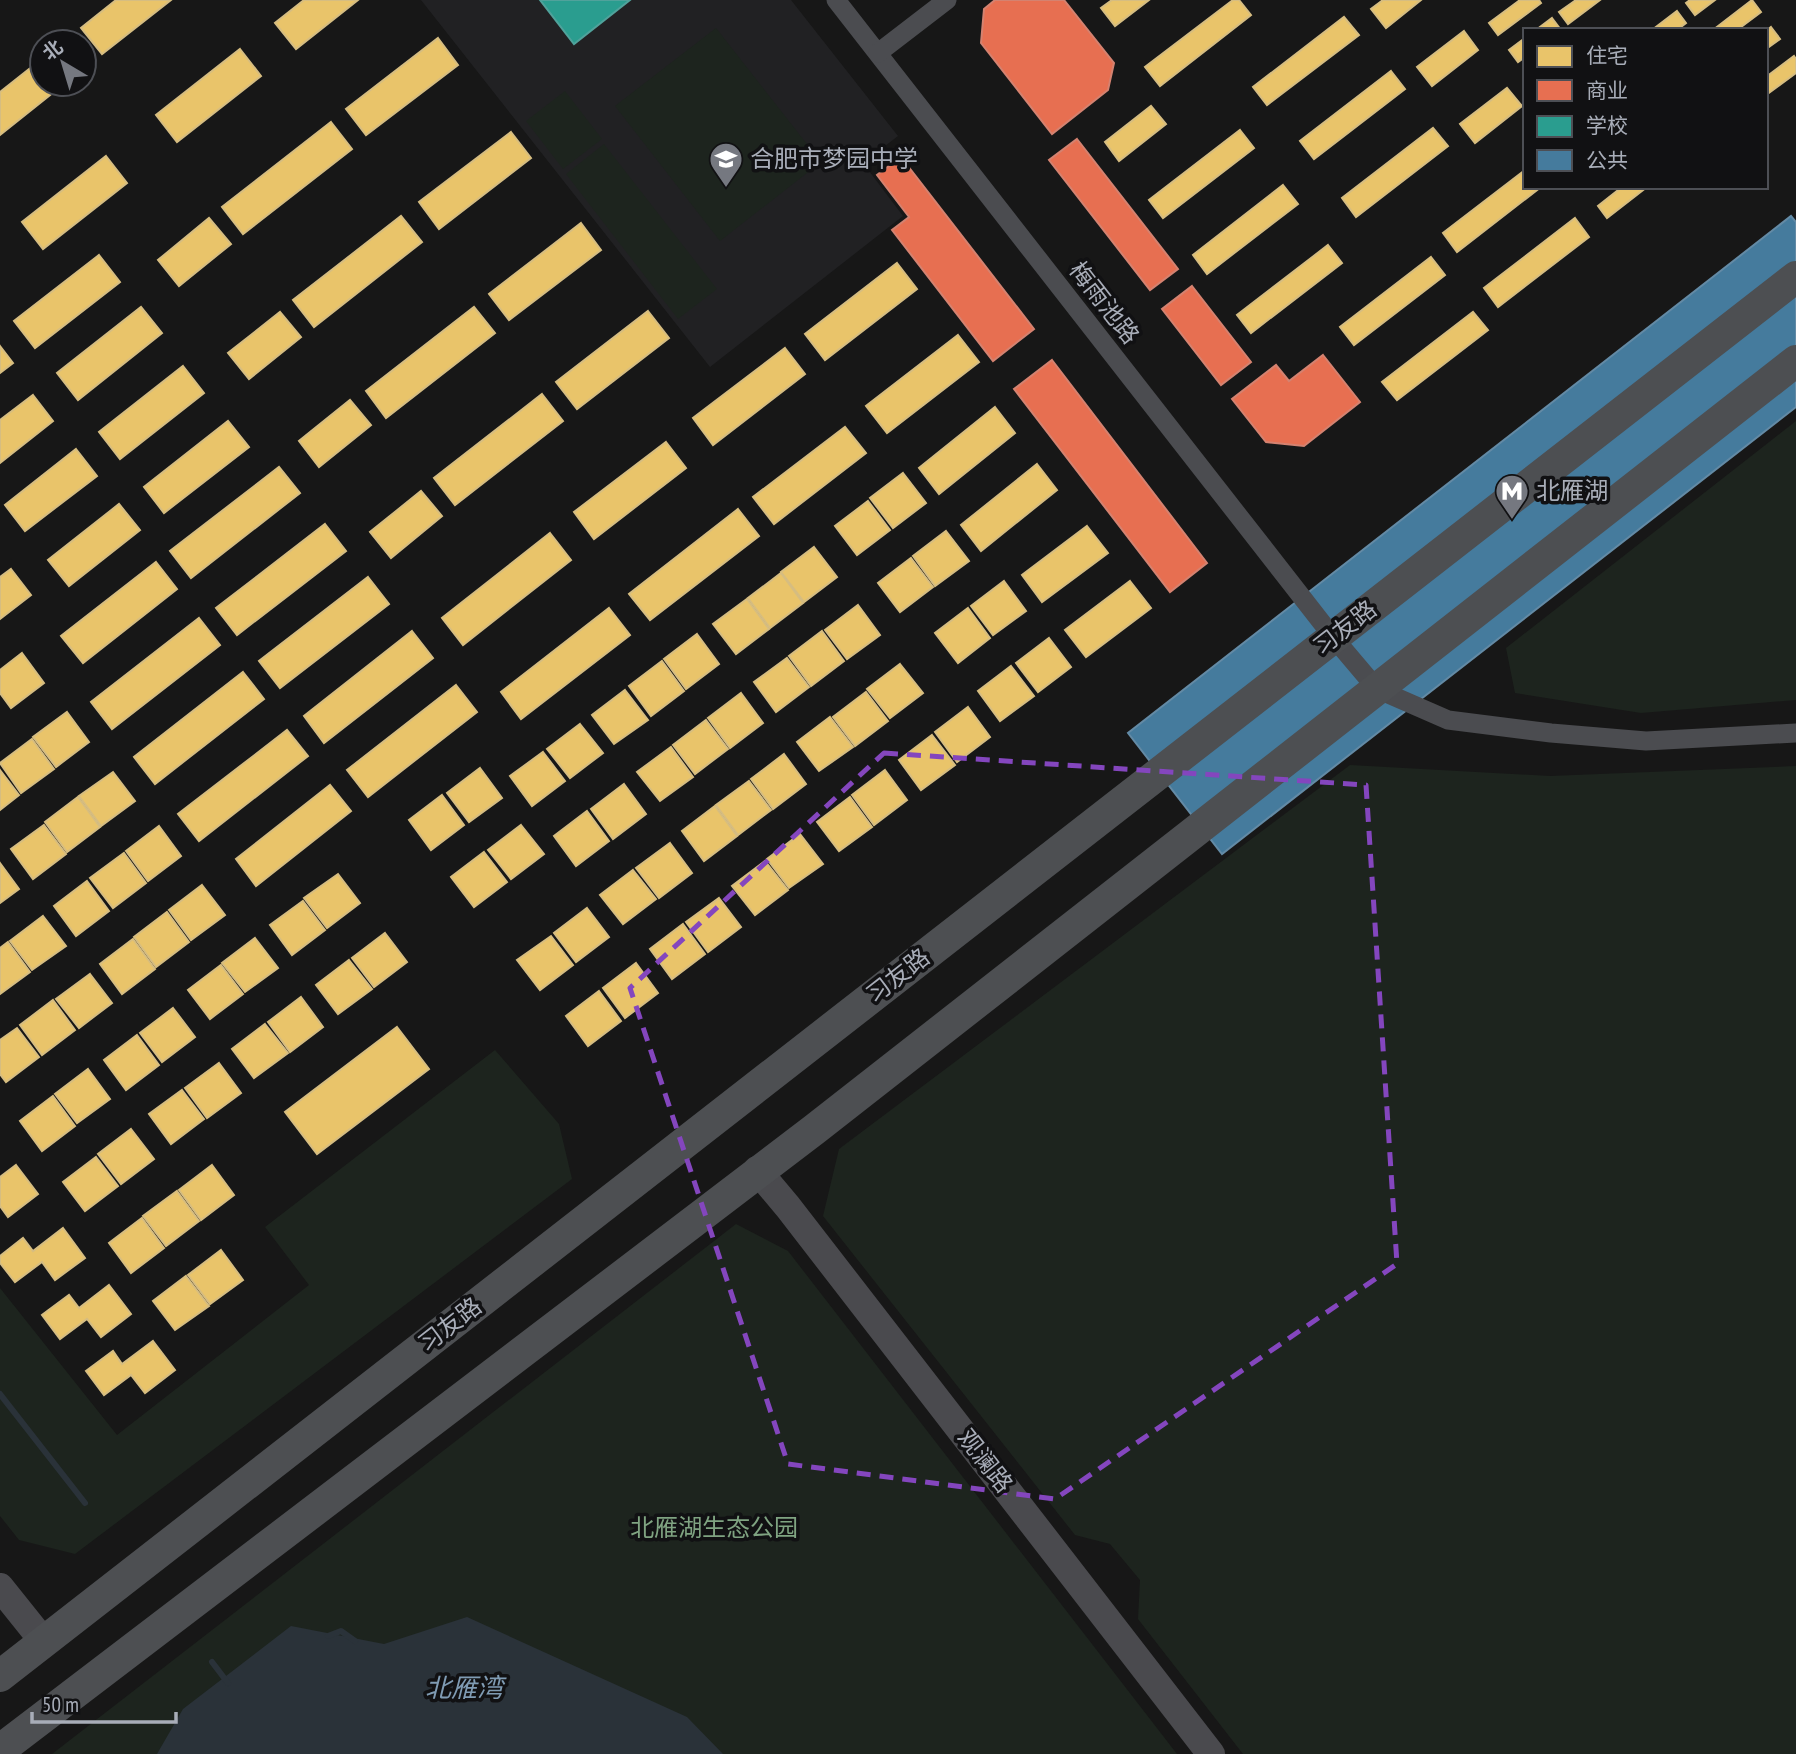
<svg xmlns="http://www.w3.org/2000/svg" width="1796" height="1754" font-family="'PT Sans Narrow','Noto Sans SC',sans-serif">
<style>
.built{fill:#212123}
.green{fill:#1d241e}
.water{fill:#2a3239}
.homes{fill:#e9c46a;stroke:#d6bd81;stroke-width:2}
.shops{fill:#e76f51;stroke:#d48270;stroke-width:2}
.schools{fill:#2a9d8f;stroke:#50a29b;stroke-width:2}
.public{fill:#457b9d;stroke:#638aa5;stroke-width:2}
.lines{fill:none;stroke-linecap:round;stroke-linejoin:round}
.stream{stroke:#2a3239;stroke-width:6}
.street{stroke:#4b4c50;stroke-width:19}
.secondary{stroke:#4a4a4e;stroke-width:28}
.primary{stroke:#4d4f52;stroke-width:32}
.marked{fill:none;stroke:#8446be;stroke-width:5;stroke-dasharray:14 9;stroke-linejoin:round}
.labels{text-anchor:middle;stroke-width:7;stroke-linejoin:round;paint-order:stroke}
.poi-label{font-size:24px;fill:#a8adb8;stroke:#111113;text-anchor:start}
.street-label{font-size:24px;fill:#a8adb8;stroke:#111113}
.park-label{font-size:24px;fill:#7fa381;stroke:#111113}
.water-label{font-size:26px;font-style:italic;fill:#7f9bb3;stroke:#111113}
</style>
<rect width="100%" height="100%" fill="#171717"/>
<path class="built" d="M421 0H791L898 136 863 163 903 216 710 367Z"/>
<g class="green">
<path d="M716 28 821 162 720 241 615 106Z"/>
<path d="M565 91 602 139 563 169 526 121Z"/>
<path d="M604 144 717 289 678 319 566 174Z"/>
<path d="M1796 421V700L1641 713 1515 693 1506 648Z"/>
<path d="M1350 765 1550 776 1796 766V1754H1243L1138 1619 1140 1580 1110 1544 1075 1535 823 1216 839 1149Z"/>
<path d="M495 1050 559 1124 572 1179 75 1554 19 1540 0 1516V1288L117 1435 309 1285 265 1227Z"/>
<path d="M736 1224 788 1251 1177 1754H52Z"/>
</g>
<path class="water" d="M467 1617 687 1717 723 1754H157L183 1709 291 1626 384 1644Z"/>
<g class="homes">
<path d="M116 0H171L102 54 81 28Z"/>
<path d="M304 0H358L296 49 275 23Z"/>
<path d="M1112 0H1149L1115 26 1101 8Z"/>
<path d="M1233 0H1239L1251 15 1160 86 1145 67Z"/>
<path d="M1383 0H1421L1386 28 1371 9Z"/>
<path d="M1520 0H1539L1541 3 1498 35 1489 23Z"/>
<path d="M1576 0H1600L1568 24 1559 12Z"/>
<path d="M1690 0H1715L1695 15 1686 3Z"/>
<path d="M1752 0 1761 12 1737 30H1713Z"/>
<path d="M1677 11 1686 23 1677 30H1652Z"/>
<path d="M1344 17 1359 35 1267 105 1253 87Z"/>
<path d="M1552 18 1561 30H1536Z"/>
<path d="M1771 27 1780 39 1766 49V31Z"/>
<path d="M1464 31 1478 50 1432 86 1417 67Z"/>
<path d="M438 38 458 65 366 135 346 109Z"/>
<path d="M1525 38V57L1518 62 1509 50Z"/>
<path d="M240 49 261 76 177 142 156 115Z"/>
<path d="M1794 56 1796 59V73L1766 95V77Z"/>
<path d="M34 65 42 74V84H49L55 91 0 135V92Z"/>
<path d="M1391 71 1405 89 1314 159 1300 141Z"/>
<path d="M1507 88 1522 106 1475 143 1460 124Z"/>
<path d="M1151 106 1166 124 1119 161 1105 142Z"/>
<path d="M331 122 352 149 243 234 222 207Z"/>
<path d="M1433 128 1448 146 1356 217 1342 198Z"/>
<path d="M1240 130 1254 148 1163 218 1149 200Z"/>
<path d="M511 132 531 158 439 229 419 202Z"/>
<path d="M106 156 127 183 43 249 22 222Z"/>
<path d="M1525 170V187H1541L1457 252 1443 233Z"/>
<path d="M1283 185 1298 204 1207 274 1193 255Z"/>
<path d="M1622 187H1647L1607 218 1598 206Z"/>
<path d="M401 216 422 242 314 327 293 300Z"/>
<path d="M209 218 231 244 179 286 158 260Z"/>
<path d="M1575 218 1589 237 1498 307 1484 288Z"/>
<path d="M581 223 601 250 509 320 489 294Z"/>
<path d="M1328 245 1342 263 1251 333 1237 315Z"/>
<path d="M99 255 120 282 35 348 14 321Z"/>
<path d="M1431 257 1445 275 1354 345 1340 327Z"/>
<path d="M897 263 917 289 825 360 805 334Z"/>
<path d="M141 307 162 333 78 400 57 373Z"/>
<path d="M474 307 495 333 386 418 366 391Z"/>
<path d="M648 311 669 338 577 409 556 382Z"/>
<path d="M280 312 301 337 249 379 228 353Z"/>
<path d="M1473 312 1488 330 1397 400 1382 382Z"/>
<path d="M958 335 979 362 887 433 866 406Z"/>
<path d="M0 346 13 363 0 373Z"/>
<path d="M785 348 805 374 713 445 693 418Z"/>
<path d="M183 366 204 393 120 459 99 432Z"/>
<path d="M542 394 563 421 455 505 434 478Z"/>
<path d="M33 395 53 421 0 463V420Z"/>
<path d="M350 400 371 425 319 467 299 441Z"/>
<path d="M995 407 1015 433 939 494 919 468Z"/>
<path d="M228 421 249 447 164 513 144 487Z"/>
<path d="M845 427 866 453 774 524 753 497Z"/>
<path d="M666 442 686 468 594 539 574 512Z"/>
<path d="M76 449 97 476 25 531 5 505Z"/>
<path d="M1037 464 1057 490 981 551 961 525Z"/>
<path d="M279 467 300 493 191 578 170 551Z"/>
<path d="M903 473 926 503 893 528 870 498Z"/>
<path d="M421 491 442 516 391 558 370 532Z"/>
<path d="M868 501 890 530 857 555 835 526Z"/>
<path d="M119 504 140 530 69 586 48 560Z"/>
<path d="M738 509 759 536 650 620 629 594Z"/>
<path d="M325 524 346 551 237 635 216 608Z"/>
<path d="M1087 526 1108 553 1042 602 1022 575Z"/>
<path d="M946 531 969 561 935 586 913 556Z"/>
<path d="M550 533 571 560 463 645 442 618Z"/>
<path d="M814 547 837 577 804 602 781 572Z"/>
<path d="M911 558 933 587 900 612 878 583Z"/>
<path d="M156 562 177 589 83 663 61 636Z"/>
<path d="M11 569 31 595 0 619V577Z"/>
<path d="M781 573 803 603 770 628 748 598Z"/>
<path d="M368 577 389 604 280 688 259 661Z"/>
<path d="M1004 581 1026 611 993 635 971 606Z"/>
<path d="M1130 581 1151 608 1086 657 1065 630Z"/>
<path d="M747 599 769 629 736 654 713 624Z"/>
<path d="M858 605 880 635 847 659 825 630Z"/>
<path d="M609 608 630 635 521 719 501 692Z"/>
<path d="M968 608 990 638 958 663 935 633Z"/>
<path d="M199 618 220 645 112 729 91 702Z"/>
<path d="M412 631 433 658 324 743 304 716Z"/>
<path d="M822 631 844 661 811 686 789 656Z"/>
<path d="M697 634 719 664 686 689 664 659Z"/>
<path d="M1049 638 1071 667 1038 692 1016 663Z"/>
<path d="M22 653 44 683 11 708 0 693V670Z"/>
<path d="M787 658 809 687 776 712 754 682Z"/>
<path d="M662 661 684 691 651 716 629 686Z"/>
<path d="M900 664 923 693 890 718 867 689Z"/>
<path d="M1011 666 1034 696 1000 721 978 691Z"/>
<path d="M243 672 264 699 155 784 134 757Z"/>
<path d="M456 685 477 712 368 797 347 770Z"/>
<path d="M625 690 648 720 614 744 592 715Z"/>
<path d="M866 692 888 721 855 746 833 717Z"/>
<path d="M741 693 763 723 730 748 708 718Z"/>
<path d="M968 707 990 737 957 762 935 732Z"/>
<path d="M67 712 89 742 56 767 33 737Z"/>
<path d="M830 717 853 747 819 771 797 742Z"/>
<path d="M706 720 728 749 695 774 673 745Z"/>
<path d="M580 724 603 753 570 778 547 749Z"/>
<path d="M287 730 308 756 199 841 178 814Z"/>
<path d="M932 735 955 765 921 790 899 760Z"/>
<path d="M32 739 54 769 21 793 0 763Z"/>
<path d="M671 747 693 777 660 801 637 772Z"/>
<path d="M543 752 565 781 532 806 510 776Z"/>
<path d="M784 754 806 784 773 809 751 779Z"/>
<path d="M480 768 502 798 469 822 447 793Z"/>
<path d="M0 770 19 795 0 810Z"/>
<path d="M885 770 907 800 874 825 852 795Z"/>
<path d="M113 772 135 801 101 826 79 796Z"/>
<path d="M749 781 771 810 738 835 716 805Z"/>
<path d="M624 784 646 814 613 839 591 809Z"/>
<path d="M330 785 351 811 256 886 236 859Z"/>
<path d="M442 795 464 825 431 850 409 820Z"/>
<path d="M78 797 100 827 67 852 45 822Z"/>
<path d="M850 797 872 827 839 851 817 822Z"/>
<path d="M715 806 737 836 704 861 682 831Z"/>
<path d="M587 811 609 841 576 866 554 836Z"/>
<path d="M44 825 66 854 33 879 11 849Z"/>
<path d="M521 825 544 854 511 879 488 850Z"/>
<path d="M159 826 181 856 148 881 126 851Z"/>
<path d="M800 834 823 864 789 888 767 859Z"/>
<path d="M670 843 692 873 659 898 636 868Z"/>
<path d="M484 852 507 882 474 907 451 877Z"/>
<path d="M124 853 146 883 113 908 90 878Z"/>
<path d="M765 861 788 890 755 915 732 886Z"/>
<path d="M0 863 19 889 0 903Z"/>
<path d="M633 870 656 899 623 924 600 895Z"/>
<path d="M338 874 360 903 327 928 304 898Z"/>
<path d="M87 881 109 911 76 936 54 906Z"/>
<path d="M202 885 225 915 191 940 169 910Z"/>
<path d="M719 898 741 927 708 952 686 922Z"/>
<path d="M303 901 325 930 292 955 270 925Z"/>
<path d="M587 908 609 937 576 962 554 933Z"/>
<path d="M167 912 189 942 156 967 134 937Z"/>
<path d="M43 916 66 946 32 970 10 941Z"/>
<path d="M683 924 705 954 672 979 650 949Z"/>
<path d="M385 933 407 962 374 987 352 958Z"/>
<path d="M551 936 573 965 540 990 517 960Z"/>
<path d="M255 938 278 968 245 992 222 963Z"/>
<path d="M133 939 155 969 122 994 100 964Z"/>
<path d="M8 942 30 972 0 994V948Z"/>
<path d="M349 960 372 989 338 1014 316 985Z"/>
<path d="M636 963 658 993 625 1018 603 988Z"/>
<path d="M221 965 243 994 210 1019 188 990Z"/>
<path d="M90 974 112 1003 79 1028 56 999Z"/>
<path d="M599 991 621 1021 588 1046 566 1016Z"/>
<path d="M301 997 323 1027 290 1052 268 1022Z"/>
<path d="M53 1000 75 1030 42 1055 20 1025Z"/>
<path d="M173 1008 195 1037 162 1062 140 1033Z"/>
<path d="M265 1024 288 1053 254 1078 232 1049Z"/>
<path d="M397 1027 429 1069 317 1154 285 1112Z"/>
<path d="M17 1028 39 1057 6 1082 0 1074V1040Z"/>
<path d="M137 1035 159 1065 126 1090 104 1060Z"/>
<path d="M219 1063 241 1093 207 1118 185 1088Z"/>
<path d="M88 1069 110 1099 77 1123 55 1094Z"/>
<path d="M182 1090 204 1119 171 1144 149 1114Z"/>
<path d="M53 1096 75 1126 42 1151 20 1121Z"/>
<path d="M131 1129 154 1159 121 1184 98 1154Z"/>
<path d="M96 1157 118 1186 85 1211 63 1182Z"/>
<path d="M16 1165 38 1194 8 1217 0 1206V1177Z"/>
<path d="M212 1165 234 1195 201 1220 179 1190Z"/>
<path d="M177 1191 199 1221 166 1246 143 1216Z"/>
<path d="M142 1218 164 1248 131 1273 109 1243Z"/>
<path d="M63 1228 85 1258 55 1280 42 1262 15 1282 0 1263V1256L23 1238 33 1251Z"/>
<path d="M221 1250 243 1280 210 1304 188 1275Z"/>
<path d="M186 1276 209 1306 175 1330 153 1301Z"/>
<path d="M109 1285 131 1314 101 1337 87 1319 60 1339 42 1315 69 1295 79 1308Z"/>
<path d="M153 1341 175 1370 145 1393 131 1375 104 1395 86 1371 113 1351 122 1364Z"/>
</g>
<g class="shops">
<path d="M995 0H1064L1114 63 1108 90 1052 134 981 43 984 9Z"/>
<path d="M1077 139 1178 269 1150 290 1049 160Z"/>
<path d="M901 157 1034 329 993 361 892 230 909 217 877 175Z"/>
<path d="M1192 286 1251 362 1221 385 1162 309Z"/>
<path d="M1323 355 1360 402 1304 446 1266 442 1232 399 1276 365 1289 381Z"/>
<path d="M1052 360 1207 563 1170 592 1014 389Z"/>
</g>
<path class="schools" d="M540 0H630L574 44Z"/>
<path class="public" d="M1791 216 1796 222V407L1222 854 1128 733Z"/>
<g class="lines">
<g class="stream">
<path d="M0 1394 85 1503"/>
<path d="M328 1636 341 1631 355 1641"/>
<path d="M212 1662 228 1683"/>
</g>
<g class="street">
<path d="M836 0 1333 637 1377 689 1448 720 1551 733 1646 741 1796 733"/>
<path d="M878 53 947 0"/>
</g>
<g class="secondary">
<path d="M757 1170 788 1207 1211 1754"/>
<path d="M0 1587 44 1642"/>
</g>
<g class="primary">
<path d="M0 1676 1796 277"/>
<path d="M0 1750 815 1129 1796 361"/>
</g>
</g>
<path class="marked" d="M884 753 1366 785 1397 1264 1055 1499 788 1464 630 988Z"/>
<defs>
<symbol id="school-pin" viewBox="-11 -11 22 30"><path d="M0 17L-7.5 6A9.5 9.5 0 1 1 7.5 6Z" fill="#757880" stroke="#111113"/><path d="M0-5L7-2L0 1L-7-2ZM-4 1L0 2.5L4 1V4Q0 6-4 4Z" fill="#fff"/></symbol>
<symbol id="metro-pin" viewBox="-11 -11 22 30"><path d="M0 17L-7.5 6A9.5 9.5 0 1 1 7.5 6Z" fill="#757880" stroke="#111113"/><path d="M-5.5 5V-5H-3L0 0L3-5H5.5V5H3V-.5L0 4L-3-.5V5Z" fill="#fff"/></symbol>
</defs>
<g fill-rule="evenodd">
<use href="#school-pin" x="707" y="140" width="38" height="52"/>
<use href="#metro-pin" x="1493" y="472" width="38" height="52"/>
</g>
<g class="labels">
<g class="poi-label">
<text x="750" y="167">合肥市梦园中学</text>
<text x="1536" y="499">北雁湖</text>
</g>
<g class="street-label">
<text transform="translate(1104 303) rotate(52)" y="8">梅雨池路</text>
<text transform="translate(1345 628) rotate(-38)" y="8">习友路</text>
<text transform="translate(898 976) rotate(-38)" y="8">习友路</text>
<text transform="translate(450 1325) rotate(-38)" y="8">习友路</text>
<text transform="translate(985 1461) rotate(52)" y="8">观澜路</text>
</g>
<g class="park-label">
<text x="714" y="1536">北雁湖生态公园</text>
</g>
<g class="water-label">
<text x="464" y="1697">北雁湾</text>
</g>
</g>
<rect x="1523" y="28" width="245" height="161" fill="#111113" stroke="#4d4f55" stroke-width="2"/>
<rect x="1537" y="46" width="35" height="21" fill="#e9c46a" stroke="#4d4f55" stroke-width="2"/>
<text x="1586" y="63" font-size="21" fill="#a8adb8">住宅</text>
<rect x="1537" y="80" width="35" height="21" fill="#e76f51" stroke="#4d4f55" stroke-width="2"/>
<text x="1586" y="98" font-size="21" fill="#a8adb8">商业</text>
<rect x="1537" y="116" width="35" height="21" fill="#2a9d8f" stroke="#4d4f55" stroke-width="2"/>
<text x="1586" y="133" font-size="21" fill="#a8adb8">学校</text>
<rect x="1537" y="150" width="35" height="21" fill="#457b9d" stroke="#4d4f55" stroke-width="2"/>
<text x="1586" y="168" font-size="21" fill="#a8adb8">公共</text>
<g transform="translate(63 63) rotate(322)"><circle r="33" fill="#111113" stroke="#4d4f55" stroke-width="2"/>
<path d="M0-5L12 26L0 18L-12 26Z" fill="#757880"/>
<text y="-10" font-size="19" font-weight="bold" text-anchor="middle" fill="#a8adb8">北</text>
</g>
<path d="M32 1712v10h144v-10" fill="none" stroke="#a8adb8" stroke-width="3.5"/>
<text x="42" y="1712" font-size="21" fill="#a8adb8" stroke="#111113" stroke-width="5" paint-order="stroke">50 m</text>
</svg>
